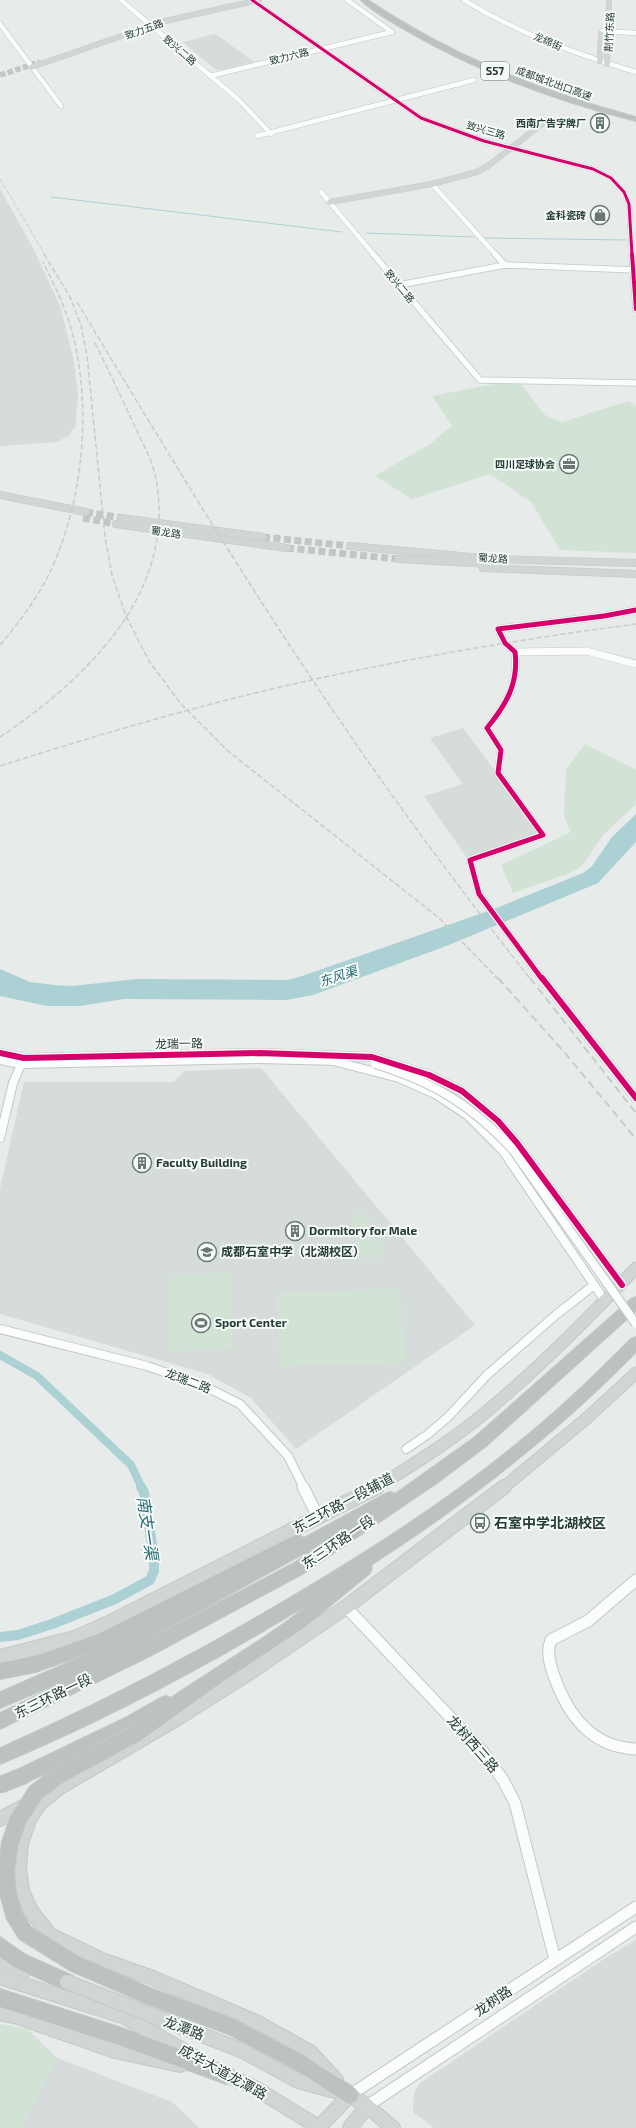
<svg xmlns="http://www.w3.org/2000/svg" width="636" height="2128" font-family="'Exo 2','Noto Sans SC',sans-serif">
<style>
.built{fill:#d5dcd9}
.green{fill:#d2e3d6}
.water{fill:#acd1d5}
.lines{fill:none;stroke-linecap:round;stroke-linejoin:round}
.stream{stroke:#acd1d5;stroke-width:1}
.canal-far1{stroke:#acd1d5;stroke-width:8}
.canal{stroke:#acd1d5;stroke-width:10}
.major-tunnel-far1{stroke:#c0c8c5;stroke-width:5.5;stroke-dasharray:5.5 2.5;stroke-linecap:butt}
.major-tunnel{stroke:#c0c8c5;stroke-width:7;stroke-dasharray:7 3.5;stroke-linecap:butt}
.minor-far4-casing{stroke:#c4c8c6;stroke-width:5.5}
.minor-far3-casing{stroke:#c4c8c6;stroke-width:7}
.minor-far2-casing{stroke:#c4c8c6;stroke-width:8}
.minor-far1-casing{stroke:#c4c8c6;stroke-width:10}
.minor-casing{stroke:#c4c8c6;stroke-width:13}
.major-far3-casing{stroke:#c2cac7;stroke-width:6}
.major-far2-casing{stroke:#c2cac7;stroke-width:8}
.major-far1-casing{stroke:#c2cac7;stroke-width:13}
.major-casing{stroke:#c2cac7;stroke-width:16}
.highway-casing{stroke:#c2cac7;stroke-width:2}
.minor-far4{stroke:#fbfcfc;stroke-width:4.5}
.minor-far3{stroke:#fbfcfc;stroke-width:5.5}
.minor-far2{stroke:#fbfcfc;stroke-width:7}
.minor-far1{stroke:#fbfcfc;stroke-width:8}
.minor{stroke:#fbfcfc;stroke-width:11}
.major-far3{stroke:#cfd6d4;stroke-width:5.5}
.major-far2{stroke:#cfd6d4;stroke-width:7}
.major-far1{stroke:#cfd6d4;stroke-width:11}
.major{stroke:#cfd6d4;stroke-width:14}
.highway{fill:#bcc2c1;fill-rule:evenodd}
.rail-far2{stroke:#c8ccca;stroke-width:1;stroke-dasharray:4.5 2;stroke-linecap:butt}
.rail-far1{stroke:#c8ccca;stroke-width:1.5;stroke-dasharray:5.5 2.5;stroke-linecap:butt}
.rail{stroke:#c8ccca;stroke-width:2;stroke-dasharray:8 4.5;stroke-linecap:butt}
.minor-bridge-casing{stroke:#c4c8c6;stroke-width:10;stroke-linecap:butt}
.major-bridge-casing{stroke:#c2cac7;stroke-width:16;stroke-linecap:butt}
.highway-bridge-casing{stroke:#c2cac7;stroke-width:18;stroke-linecap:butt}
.minor-bridge{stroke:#fbfcfc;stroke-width:8}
.major-bridge{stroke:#cfd6d4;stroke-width:14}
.highway-bridge{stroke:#bcc2c1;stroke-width:16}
.cycleway-far3-casing{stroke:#f5f9f7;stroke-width:4.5}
.cycleway-far2-casing{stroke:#f5f9f7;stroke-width:5.5}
.cycleway-far1-casing{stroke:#f5f9f7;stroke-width:7}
.cycleway-casing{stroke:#f5f9f7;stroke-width:9}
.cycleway-far3{stroke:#d6006c;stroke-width:3}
.cycleway-far2{stroke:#d6006c;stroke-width:4}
.cycleway-far1{stroke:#d6006c;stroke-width:5}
.cycleway{stroke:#d6006c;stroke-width:6}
.labels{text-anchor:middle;stroke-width:4;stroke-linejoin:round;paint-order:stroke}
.far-street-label{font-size:10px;fill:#253d35;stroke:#f5f9f7}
.far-poi-label{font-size:10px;font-weight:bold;fill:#253d35;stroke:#f5f9f7;text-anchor:end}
.shield{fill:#f5f9f7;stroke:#63756f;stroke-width:1}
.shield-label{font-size:11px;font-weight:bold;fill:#253d35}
.street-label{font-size:12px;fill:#253d35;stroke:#f5f9f7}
.poi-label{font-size:12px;font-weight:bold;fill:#253d35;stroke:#f5f9f7;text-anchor:start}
.water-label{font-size:13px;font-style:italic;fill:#256b74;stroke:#f5f9f7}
.near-street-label{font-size:14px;fill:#253d35;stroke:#f5f9f7}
.near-poi-label{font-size:14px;font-weight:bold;fill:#253d35;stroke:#f5f9f7;text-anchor:start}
.near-water-label{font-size:16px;font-style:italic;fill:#256b74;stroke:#f5f9f7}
</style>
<rect width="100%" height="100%" fill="#e7ebe9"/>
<g class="built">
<path d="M214 34 217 35 254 62 222 70 215 69 183 42Z"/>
<path d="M0 189 34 250 60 306 74 361 78 397 75 429H72L70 435 57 442 0 446Z"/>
<path d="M463 728 542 834 467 858 424 796 463 784 430 738Z"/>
<path d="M261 1068 475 1325 296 1449 251 1398 208 1374 0 1314V1189L24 1082H174L184 1071Z"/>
<path d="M636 1940V2128H434L413 2112 414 2092 420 2083 604 1959Z"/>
<path d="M57 2058 172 2102 199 2128H21Z"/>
</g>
<g class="green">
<path d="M499 383 521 384 545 415 562 422 628 401 636 406V553L560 550 531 502 490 474 412 499 375 476 430 444 452 426 432 396Z"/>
<path d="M585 744 636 770V804L603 835 582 866 567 874 513 893 501 865 571 832 564 816 566 770Z"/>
<path d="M353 1214H370L371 1243H382L383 1258 356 1257Z"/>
<path d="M232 1273 233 1349 168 1351 170 1275Z"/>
<path d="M400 1289 405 1362 279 1366 277 1293Z"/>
<path d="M0 2024 27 2029 57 2058 21 2128H0Z"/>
</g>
<path class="water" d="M636 814V842L598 883 449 945 313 995 287 1000 124 999 80 1006H47L0 996V969L30 982 54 985 72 986 137 979 288 980 302 976 494 909 583 873 592 866 612 837Z"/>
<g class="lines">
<g class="stream">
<path d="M51 197 342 232"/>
<path d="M366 233 474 237"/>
<path d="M485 238 626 240"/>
</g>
<path class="canal-far1" d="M0 1355 37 1376 131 1465 142 1488"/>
<path class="canal" d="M0 1637 18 1635 52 1624 115 1599 150 1580 154 1571V1557L144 1492 141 1487"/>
<path class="major-tunnel-far1" d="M0 75 40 62"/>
<g class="major-tunnel">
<path d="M86 512 121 518"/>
<path d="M83 518 116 524"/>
<path d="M263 537 350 546"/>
<path d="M287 548 398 559"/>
</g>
<defs>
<g id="minor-far4">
<path d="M121 0 239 100 271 134"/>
<path d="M252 0 421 118 484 141 593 169 611 178 624 192 629 204 632 255"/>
<path d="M347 0 392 32"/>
<path d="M464 0C518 33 576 54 636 72"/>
<path d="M0 24 61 106"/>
<path d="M602 31 636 33"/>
<path d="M210 76 392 32"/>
<path d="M257 136 474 80"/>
<path d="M432 184 496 255"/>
<path d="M321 192 374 255"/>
</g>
<g id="minor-far3">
<path d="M373 254 480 380 636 383"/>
<path d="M495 254 505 265"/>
<path d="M632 254 636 309"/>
<path d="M399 285 505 265 636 270"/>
</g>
<g id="minor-far2">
<path d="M515 652 586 651 636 664"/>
<path d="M542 979 479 894 470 860 543 835 498 773 501 750 487 728C506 705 519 683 515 652L505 643 498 629 604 616 636 610"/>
</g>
<g id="minor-far1">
<path d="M542 978 636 1098"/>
<path d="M0 1053 24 1058 260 1053 372 1057 429 1075 462 1091 498 1121 517 1143 622 1285"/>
<path d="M0 1060 21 1064 259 1059 338 1061"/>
<path d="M333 1061 399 1078 435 1094 467 1115 503 1151 605 1301"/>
<path d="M0 1138 13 1083 23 1060"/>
<path d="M0 1329 147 1366 202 1385 240 1404 288 1456 304 1488"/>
<path d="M406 1449 427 1435 448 1417 487 1375 557 1314 594 1285"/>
</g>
<g id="minor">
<path d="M303 1487 318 1517"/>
<path d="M636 1580 588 1621 551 1640C546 1652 550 1664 554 1676 568 1715 591 1747 636 1749"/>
<path d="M346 1607 483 1752 503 1780 515 1803 555 1960"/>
<path d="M350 2095 636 1907"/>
<path d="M367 2106 636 1927"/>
</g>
<g id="major-far3">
<path d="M600 61 601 34"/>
<path d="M607 64 609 0"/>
<path d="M32 67 165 21 259 0"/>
<path d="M330 202 432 184 477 172 488 166 547 120"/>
</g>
<g id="major-far2">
<path d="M0 495 86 512"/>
<path d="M121 518 263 537"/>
<path d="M116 524 287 548"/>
<path d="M350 546 494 559 636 563"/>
<path d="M398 559 490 564"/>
<path d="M483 568 636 574"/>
</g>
<g id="major-far1">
<path d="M375 1488C416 1463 456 1438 492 1407 543 1364 590 1316 636 1268"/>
<path d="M503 1488 587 1418 636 1373"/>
</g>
<g id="major">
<path d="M0 1657 75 1638 113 1621 377 1487"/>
<path d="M0 1819 25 1806"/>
<path d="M0 1963 25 1970"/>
<path d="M0 1977 125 2017 195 2057"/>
<path d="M0 2013 18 2017 115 2051 180 2065"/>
<path d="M221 2072 255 2088 320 2128"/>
<path d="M336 2080 310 2052 256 2022 153 1978 102 1960 50 1935 31 1911 22 1891 19 1868 21 1843 29 1820 39 1804 60 1787 176 1719 252 1671 346 1607 504 1487"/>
<path d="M298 2081 350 2095 367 2106 393 2128"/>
<path d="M318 2128 350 2095 347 2092"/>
<path d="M350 2128 367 2106"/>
</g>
<g id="highway">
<path d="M361 0H368C451 56 540 91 636 117V121C557 101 480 73 409 32 394 23 374 13 361 0Z"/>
<path d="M636 1297V1311L485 1447 437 1483 304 1573 150 1656 0 1729V1713L87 1671 0 1708V1692L99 1649 36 1672 0 1679V1663L36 1656 98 1634 293 1536 298 1534 304 1538 385 1494 390 1492 395 1494 475 1437 631 1299ZM321 1544 294 1563 110 1660Z"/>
<path d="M636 1337V1352C556 1434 467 1503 371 1565L372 1568 370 1573 302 1629 222 1682 144 1738 138 1740 132 1738 130 1733 25 1783 19 1781 17 1775 19 1769 125 1718 160 1698 166 1696 171 1698C217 1666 268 1638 312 1602 212 1663 108 1719 0 1764V1748C88 1709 174 1665 257 1617 357 1559 455 1498 543 1422 574 1396 603 1367 631 1339Z"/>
<path d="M0 1937 26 1955 73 1976 76 1982 73 1988 67 1991 14 1967 0 1957Z"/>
<path d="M0 1989 119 2027 226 2066 232 2069 235 2075 232 2081 226 2084 119 2045 0 2007Z"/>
<path d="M304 2056 356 2089 359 2095 356 2101 350 2104 344 2101 298 2071 295 2065 298 2059Z"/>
</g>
</defs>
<use href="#minor-far4" class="minor-far4-casing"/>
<use href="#minor-far3" class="minor-far3-casing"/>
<use href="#minor-far2" class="minor-far2-casing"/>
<use href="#minor-far1" class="minor-far1-casing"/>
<use href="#minor" class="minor-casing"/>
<use href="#major-far3" class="major-far3-casing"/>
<use href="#major-far2" class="major-far2-casing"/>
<use href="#major-far1" class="major-far1-casing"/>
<use href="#major" class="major-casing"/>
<use href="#highway" class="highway-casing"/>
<use href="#minor-far4" class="minor-far4"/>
<use href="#minor-far3" class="minor-far3"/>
<use href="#minor-far2" class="minor-far2"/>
<use href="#minor-far1" class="minor-far1"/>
<use href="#minor" class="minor"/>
<use href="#major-far3" class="major-far3"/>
<use href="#major-far2" class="major-far2"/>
<use href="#major-far1" class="major-far1"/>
<use href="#major" class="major"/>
<use href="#highway" class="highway"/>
<path class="rail-far2" d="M0 179 45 255"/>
<g class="rail-far1">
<path d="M44 254 70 297 81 325 87 356 105 537 112 575 126 616 149 661 181 704 228 751 439 918 498 979"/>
<path d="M77 302C163 445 249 588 343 725 402 812 466 896 530 979"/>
<path d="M0 645C23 618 44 589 57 556 83 492 90 411 75 344 69 315 56 288 43 262"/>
<path d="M0 737C86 679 177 593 156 479 153 462 144 446 137 431 123 401 109 371 94 341"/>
<path d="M0 766C104 733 209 702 316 679 422 656 528 638 636 624"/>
</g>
<g class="rail">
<path d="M498 978 565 1053 636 1139"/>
<path d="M530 978 636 1113"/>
</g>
<defs>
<path id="minor-bridge" d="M375 1064C433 1082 472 1105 513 1150L636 1324"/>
<path id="major-bridge" d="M67 1982 243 2051 298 2081"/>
<g id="highway-bridge">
<path d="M138 1732 59 1775 36 1792 18 1820 10 1843 6 1870 8 1893 14 1915 25 1933 75 1964 149 1996 232 2027 304 2065"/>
<path d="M0 1785 25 1775"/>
</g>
</defs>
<use href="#minor-bridge" class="minor-bridge-casing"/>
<use href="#major-bridge" class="major-bridge-casing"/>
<use href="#highway-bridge" class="highway-bridge-casing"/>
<use href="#minor-bridge" class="minor-bridge"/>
<use href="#major-bridge" class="major-bridge"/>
<use href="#highway-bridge" class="highway-bridge"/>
<defs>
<path id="cycleway-far3" d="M252 0 421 118 484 141 593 169 611 178 624 192 629 204 632 255"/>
<path id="cycleway-far2" d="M632 254 636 309"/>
<path id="cycleway-far1" d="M542 979 479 894 470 860 543 835 498 773 501 750 487 728C506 705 519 683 515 652L505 643 498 629 604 616 636 610"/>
<g id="cycleway">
<path d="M542 978 636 1098"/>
<path d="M0 1053 24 1058 260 1053 372 1057 429 1075 462 1091 498 1121 517 1143 622 1285"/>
</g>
</defs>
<use href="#cycleway-far3" class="cycleway-far3-casing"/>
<use href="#cycleway-far2" class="cycleway-far2-casing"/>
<use href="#cycleway-far1" class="cycleway-far1-casing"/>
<use href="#cycleway" class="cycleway-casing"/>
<use href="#cycleway-far3" class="cycleway-far3"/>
<use href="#cycleway-far2" class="cycleway-far2"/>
<use href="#cycleway-far1" class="cycleway-far1"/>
<use href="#cycleway" class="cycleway"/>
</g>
<defs>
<symbol id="building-ring" viewBox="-11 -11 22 22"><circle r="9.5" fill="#f5f9f7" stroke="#697a74" stroke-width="1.5"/><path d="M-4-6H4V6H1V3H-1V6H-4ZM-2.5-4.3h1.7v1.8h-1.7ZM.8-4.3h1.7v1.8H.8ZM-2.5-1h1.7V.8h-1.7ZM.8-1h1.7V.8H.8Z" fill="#697a74"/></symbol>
<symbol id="shop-ring" viewBox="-11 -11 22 22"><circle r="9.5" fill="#f5f9f7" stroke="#697a74" stroke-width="1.5"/><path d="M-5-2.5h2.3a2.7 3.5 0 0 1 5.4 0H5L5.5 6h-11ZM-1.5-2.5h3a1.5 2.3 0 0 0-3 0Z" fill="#697a74"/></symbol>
<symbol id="office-ring" viewBox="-11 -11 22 22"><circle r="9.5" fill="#f5f9f7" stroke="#697a74" stroke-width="1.5"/><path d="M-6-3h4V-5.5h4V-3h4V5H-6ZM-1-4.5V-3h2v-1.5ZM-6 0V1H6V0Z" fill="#697a74"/></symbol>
<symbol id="school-ring" viewBox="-11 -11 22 22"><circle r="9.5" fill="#f5f9f7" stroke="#697a74" stroke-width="1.5"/><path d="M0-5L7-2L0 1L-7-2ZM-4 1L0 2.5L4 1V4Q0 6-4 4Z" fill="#697a74"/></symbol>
<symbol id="stadium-ring" viewBox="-11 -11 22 22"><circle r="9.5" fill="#f5f9f7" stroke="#697a74" stroke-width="1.5"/><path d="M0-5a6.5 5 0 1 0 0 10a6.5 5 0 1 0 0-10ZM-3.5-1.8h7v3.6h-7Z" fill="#697a74"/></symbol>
<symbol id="bus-ring" viewBox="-11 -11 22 22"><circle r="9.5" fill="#f5f9f7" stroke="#697a74" stroke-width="1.5"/><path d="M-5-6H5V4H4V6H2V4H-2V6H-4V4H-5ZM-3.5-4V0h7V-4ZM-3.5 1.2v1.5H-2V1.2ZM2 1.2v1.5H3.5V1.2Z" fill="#697a74"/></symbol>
</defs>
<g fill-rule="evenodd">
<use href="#building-ring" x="589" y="112" width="22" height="22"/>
<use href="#shop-ring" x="589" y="204" width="22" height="22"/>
<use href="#office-ring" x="558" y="453" width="22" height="22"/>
<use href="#building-ring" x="131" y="1152" width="22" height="22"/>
<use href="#building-ring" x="284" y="1220" width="22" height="22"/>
<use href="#school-ring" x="196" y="1241" width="22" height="22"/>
<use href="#stadium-ring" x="190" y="1312" width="22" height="22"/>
<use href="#bus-ring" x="469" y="1512" width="22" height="22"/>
</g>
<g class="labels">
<g class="far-street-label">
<text transform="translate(144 29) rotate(-20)" y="4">致力五路</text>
<text transform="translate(609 32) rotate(-87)" y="4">荆竹东路</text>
<text transform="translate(548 41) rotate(23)" y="4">龙绵街</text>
<text transform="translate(180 50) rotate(41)" y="4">致兴二路</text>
<text transform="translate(289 56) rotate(-14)" y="4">致力六路</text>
<text transform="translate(554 83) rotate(20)" y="4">成都城北出口高速</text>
<text transform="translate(486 130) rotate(16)" y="4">致兴三路</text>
<text transform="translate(400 286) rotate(50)" y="4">致兴二路</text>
<text transform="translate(166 532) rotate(8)" y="4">蜀龙路</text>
<text transform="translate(493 558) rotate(4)" y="4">蜀龙路</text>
</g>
<g class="far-poi-label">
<text x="586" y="127">西南广告字牌厂</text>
<text x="586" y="219">金科瓷砖</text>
<text x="555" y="468">四川足球协会</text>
</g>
<rect class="shield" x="481" y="62" width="28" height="18" rx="3"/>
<g class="shield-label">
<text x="495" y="75">S57</text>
</g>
<g class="street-label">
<text transform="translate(179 1044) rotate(-1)" y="4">龙瑞一路</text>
<text transform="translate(188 1381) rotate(21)" y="4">龙瑞二路</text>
</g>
<g class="poi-label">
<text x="156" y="1167">Faculty Building</text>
<text x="309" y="1235">Dormitory for Male</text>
<text x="221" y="1256">成都石室中学（北湖校区）</text>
<text x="215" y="1327">Sport Center</text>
</g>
<g class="water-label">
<text transform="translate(338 976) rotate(-18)" y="5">东风渠</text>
</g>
<g class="near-street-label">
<text transform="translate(343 1503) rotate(-28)" y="5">东三环路一段辅道</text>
<text transform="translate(338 1542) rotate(-34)" y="5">东三环路一段</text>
<text transform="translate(53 1696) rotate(-26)" y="5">东三环路一段</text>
<text transform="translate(473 1744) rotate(49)" y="5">龙树西三路</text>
<text transform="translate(493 2001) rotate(-34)" y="5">龙树路</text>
<text transform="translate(184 2028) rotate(21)" y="5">龙潭路</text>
<text transform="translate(223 2072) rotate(29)" y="5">成华大道龙潭路</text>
</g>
<g class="near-poi-label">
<text x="494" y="1528">石室中学北湖校区</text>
</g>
<g class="near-water-label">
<text transform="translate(148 1528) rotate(82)" y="6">南支一渠</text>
</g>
</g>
</svg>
